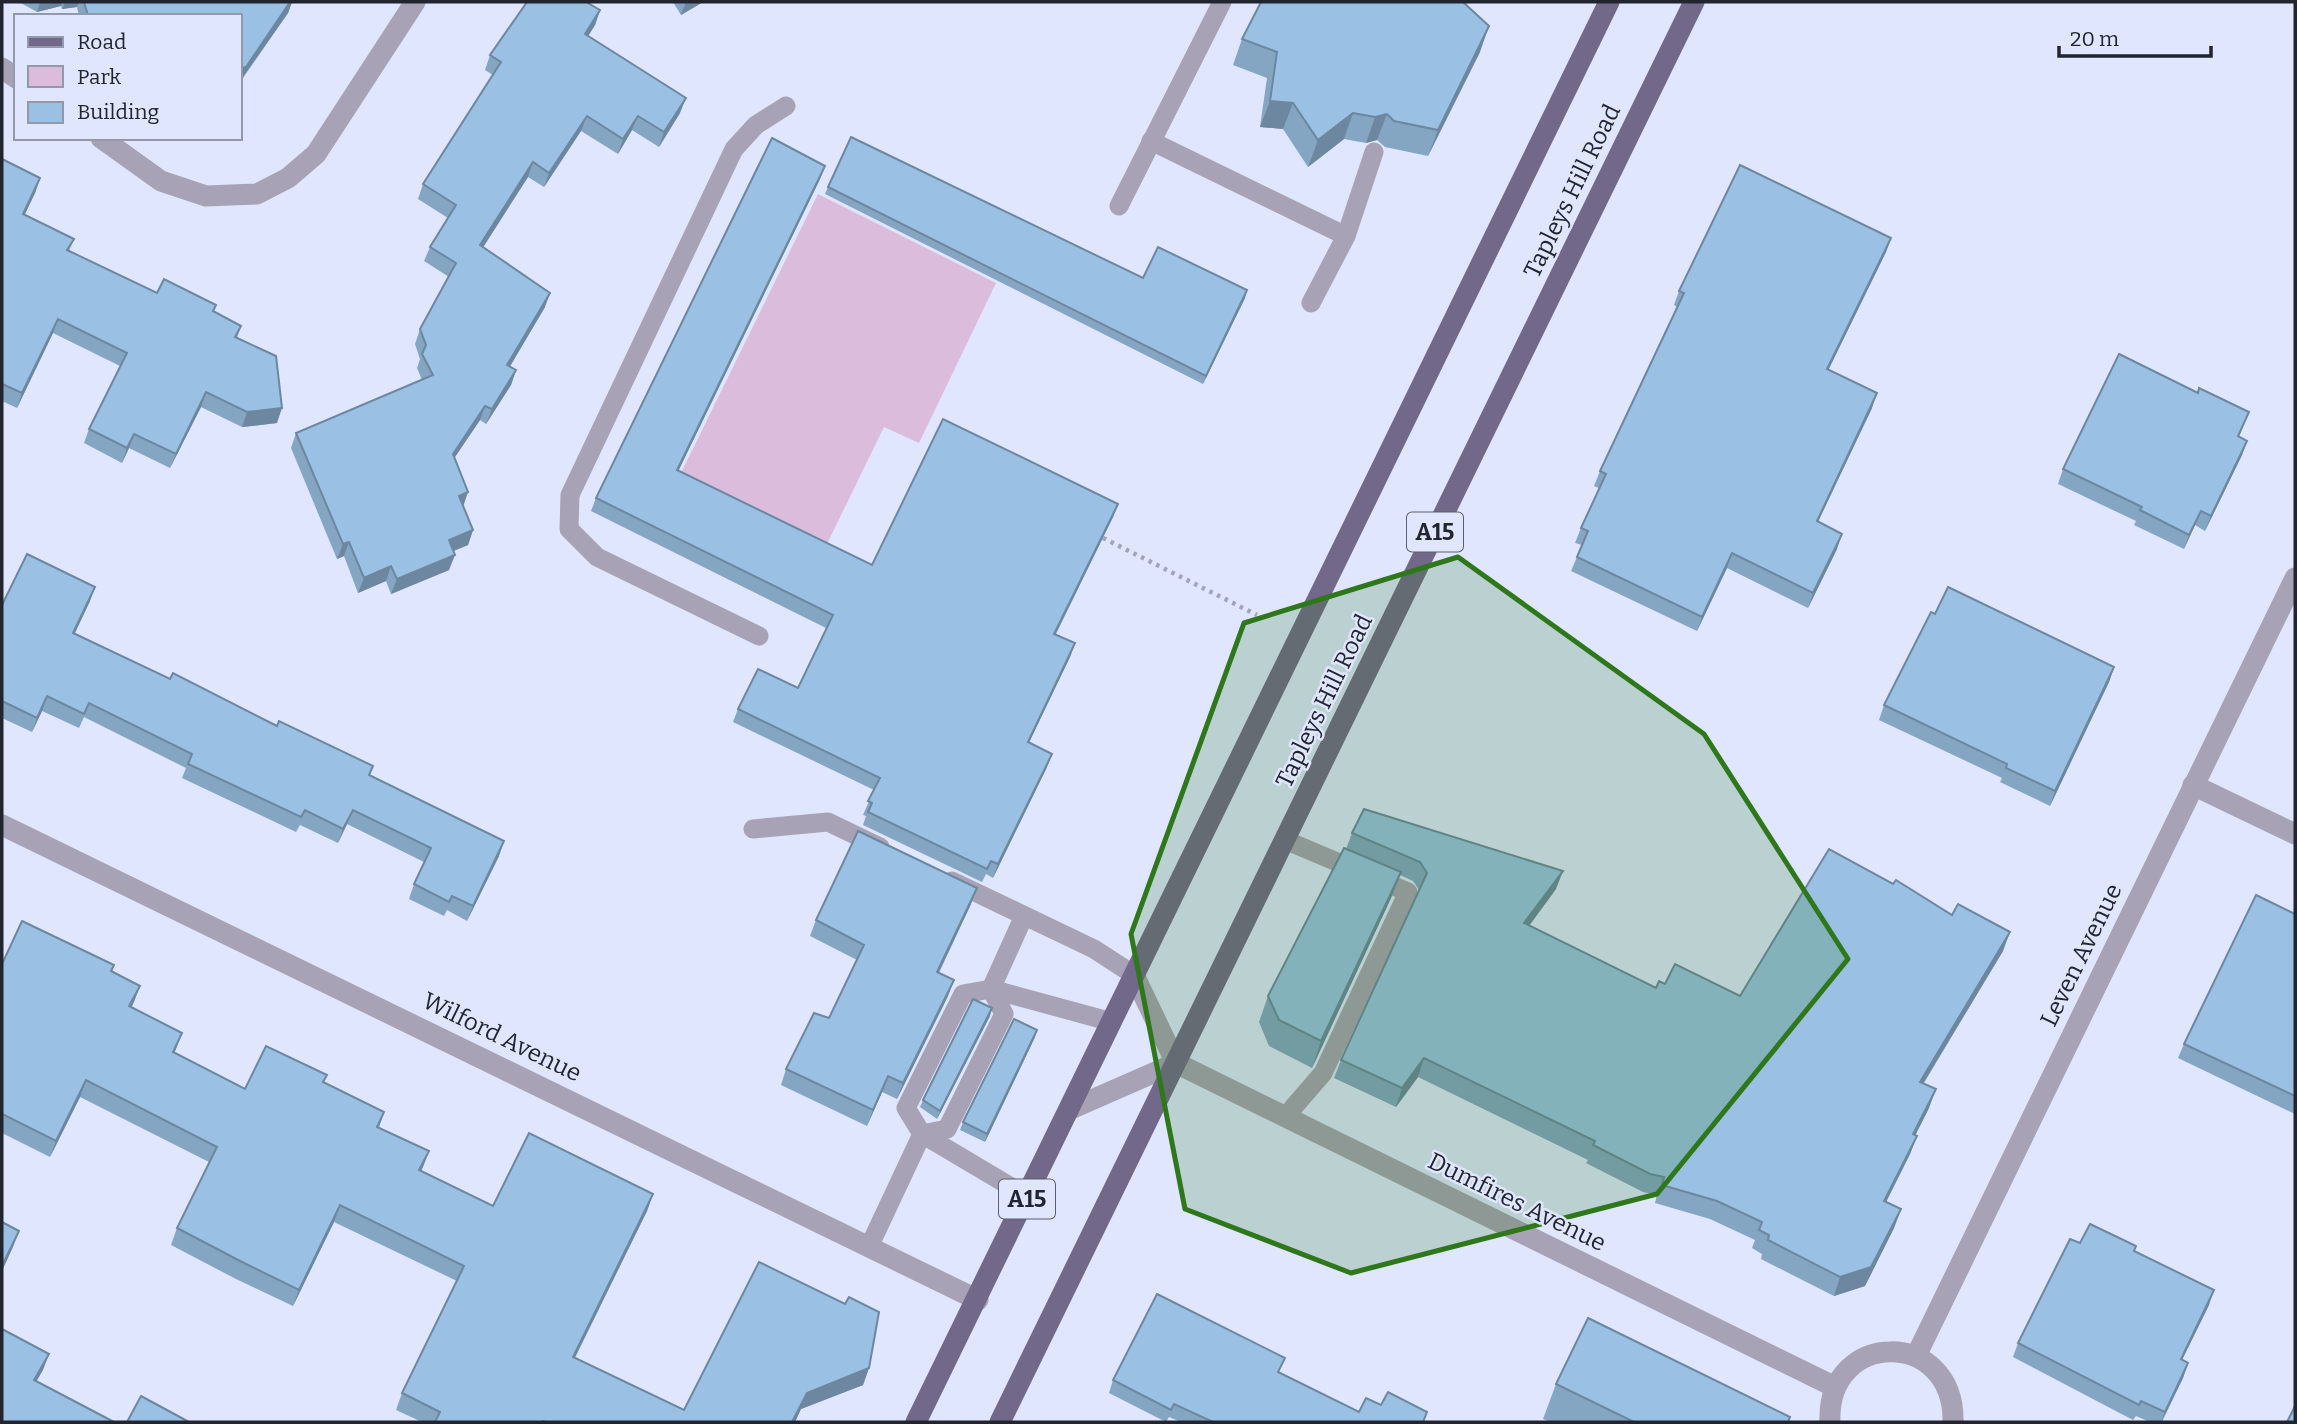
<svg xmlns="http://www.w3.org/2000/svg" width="2297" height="1424" font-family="Bitter,serif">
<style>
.green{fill:#dbbcdc}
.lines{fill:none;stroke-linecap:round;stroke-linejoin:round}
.path{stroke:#a0a5b9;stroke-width:4.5;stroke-dasharray:3.5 5;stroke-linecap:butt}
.service{stroke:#a7a2b5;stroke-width:19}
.minor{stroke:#a7a2b5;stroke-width:21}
.primary{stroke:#72688a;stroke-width:21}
.wall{fill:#84a6c3}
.shaded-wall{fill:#6c879f}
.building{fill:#9ac1e3;stroke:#6c879f;stroke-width:2}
.marked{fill:#2e771a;fill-opacity:0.2;stroke:#2e771a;stroke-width:5;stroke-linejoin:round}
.labels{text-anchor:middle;stroke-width:5;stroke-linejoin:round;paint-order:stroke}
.shield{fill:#dfe6fe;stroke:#5b5f6d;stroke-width:2}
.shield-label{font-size:23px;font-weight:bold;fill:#22252f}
.street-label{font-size:24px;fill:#22252f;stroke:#dfe6fe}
</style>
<rect width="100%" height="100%" fill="#dfe6fe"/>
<path class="green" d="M818 194 996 283 919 443 884 427 823 552 676 483Z"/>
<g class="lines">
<path class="path" d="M1103 538 1257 615"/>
<g class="service">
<path d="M1151 141 1346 236"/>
<path d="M1119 206 1222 2"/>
<path d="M1311 303 1346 236 1374 152"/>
<path d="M759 636 597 557 569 529 570 495 734 149 756 125 786 106"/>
<path d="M753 829 828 822 880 847"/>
<path d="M1285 840 1408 892 1323 1073 1285 1117"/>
<path d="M952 881 1094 949 1134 975"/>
<path d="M991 989 1024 916"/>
<path d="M922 1134 947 1129 1004 1014 991 989"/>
<path d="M922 1134 1028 1197"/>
<path d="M869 1247 922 1134 906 1108 963 994 991 989 1112 1022"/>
</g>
<g class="minor">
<path d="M2 68 16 78"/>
<path d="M101 138 161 181 206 196 257 194 288 178 316 154 415 2"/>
<path d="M2193 785 2295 834"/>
<path d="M2 825 978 1300"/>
<path d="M1134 975 1176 1063 1835 1387"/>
<path d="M1071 1109 1176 1063"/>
<path d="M1916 1356 2295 578"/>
<path d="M1830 1422C1826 1329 1955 1328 1953 1422"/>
</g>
<g class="primary">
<path d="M916 1422 1609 2"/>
<path d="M1000 1422 1694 2"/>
</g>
</g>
<g class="wall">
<path d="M19 2H292L288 13 241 81 240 16H79L77 7 62 9 61 6 37 12Z"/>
<path d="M673 2H703L681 15Z"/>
<path d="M600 10 595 25 588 36 680 113 659 147 632 130 618 154 581 131 544 187 528 177 483 247 545 307 510 366 516 370 511 385 486 424 480 420 454 458 463 506 473 530 468 545 453 551 449 570 391 594 386 581 358 593 344 556 337 559 291 448 296 433 422 380 417 368 420 359 415 344 420 329 449 277 424 261 430 247 448 218 418 199 423 184 493 75 485 70 490 55Z"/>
<path d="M1242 39 1480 52 1428 156 1385 147 1377 140 1366 143 1344 139 1308 167 1283 129 1260 127 1267 78 1233 65Z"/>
<path d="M2 159 40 178 35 193 24 215 74 239 69 251 157 293 214 311 241 326 237 338 277 423 242 427 201 407 170 468 129 448 122 463 84 443 89 429 120 366 53 333 17 408 2 401Z"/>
<path d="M820 179 678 471 872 565 1118 504 1113 517 1056 634 1075 643 1070 657 1029 742 1047 767 993 878 986 874 982 882 863 825 866 816 863 815 874 790 733 722 738 709 798 688 826 628 591 511 596 498Z"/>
<path d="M828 187 1143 278 1245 298 1203 384 825 194Z"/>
<path d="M1891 238 1886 252 1828 370 1872 408 1818 522 1837 549 1808 608 1727 568 1697 631 1571 571 1582 545 1575 543 1581 528 1599 488 1594 486 1600 471 1677 307 1674 305 1679 291Z"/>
<path d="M2243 427 2239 437 2247 441 2242 455 2205 531 2195 525 2184 549 2134 525 2136 521 2058 484 2063 469Z"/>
<path d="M90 601 75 633 370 776 499 856 467 921 447 910 444 916 409 899 414 884 424 862 347 824 338 843 300 825 296 832 182 778 186 768 84 717 79 728 42 711 32 732 2 718V605Z"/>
<path d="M1935 614 2114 667 2109 682 2050 806 2000 782 2002 778 1879 720 1884 705Z"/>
<path d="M1352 833 1556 889 1529 926 1656 988 1665 984 1740 996 2003 951 1924 1083 1929 1108 1915 1135 1917 1136 1910 1154 1886 1202 1901 1209 1894 1228 1865 1286 1834 1296 1761 1259 1762 1254 1752 1248 1755 1240 1710 1219 1655 1203 1657 1195 1643 1192 1586 1163 1588 1160 1418 1077 1396 1107 1334 1078 1341 1060 1419 890 1413 881 1400 875 1391 898 1312 1068 1269 1046 1259 1022 1268 996 1346 849Z"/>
<path d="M971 904 939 973 948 996 897 1099 882 1092 867 1126 781 1085 786 1069 829 1018 857 960 810 936 816 920Z"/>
<path d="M2295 914V1114L2178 1058 2184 1044Z"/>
<path d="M2 964 114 965 112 972 140 986 131 1007 182 1033 174 1053 245 1089 324 1083 384 1112 379 1128 429 1151 421 1171 493 1206 653 1194 647 1211 575 1358 684 1410 869 1368 863 1385 801 1409 795 1422H422L396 1410 402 1393 457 1281 334 1222 293 1306 236 1279 171 1245 177 1228 209 1162 80 1097 50 1157 2 1133Z"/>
<path d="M990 1016 937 1119 920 1107 923 1100Z"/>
<path d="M1035 1037 985 1142 960 1130 963 1122Z"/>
<path d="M2080 1243 2134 1251 2209 1305 2182 1360 2188 1363 2183 1378 2162 1422H2150L2136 1416 2133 1420 2013 1357 2018 1343Z"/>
<path d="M1279 1373 1359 1412 1381 1405 1424 1422H1181L1169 1417 1166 1422 1109 1393 1113 1380Z"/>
<path d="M1556 1384 1788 1422H1551L1543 1419Z"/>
</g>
<g class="shaded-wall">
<path d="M40 2H62L61 6 37 12Z"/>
<path d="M65 2H79L77 7 62 9Z"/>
<path d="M290 2H292L288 13 240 81V68Z"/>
<path d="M686 2H703L681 15Z"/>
<path d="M600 10 595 25 580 49 585 34Z"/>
<path d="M1489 26 1480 52 1428 156 1438 130Z"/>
<path d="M686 98 680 113 659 147 664 132Z"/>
<path d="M1270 101 1293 103 1283 129 1260 127Z"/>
<path d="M1353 113 1344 139 1308 167 1318 140Z"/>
<path d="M1387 114 1377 140 1366 143 1375 117Z"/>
<path d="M587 116 581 131 544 187 549 173Z"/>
<path d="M638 116 632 130 618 154 623 139Z"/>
<path d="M533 162 528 177 475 260 480 245Z"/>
<path d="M825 166 820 179 672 484 677 470Z"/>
<path d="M40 178 35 193 18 229 23 214Z"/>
<path d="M1891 238 1886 252 1822 383 1827 369Z"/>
<path d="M1247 290 1245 298 1203 384 1206 376Z"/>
<path d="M550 293 545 307 502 380 507 365Z"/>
<path d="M58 319 53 333 17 408 22 393Z"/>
<path d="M516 370 511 385 486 424 492 409Z"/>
<path d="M206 392 201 407 170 468 176 454Z"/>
<path d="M1877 393 1872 408 1811 536 1817 521Z"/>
<path d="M485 406 480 420 447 469 453 454Z"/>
<path d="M282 408 277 423 242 427 247 412Z"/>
<path d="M134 434 129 448 122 463 127 448Z"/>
<path d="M2247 441 2242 455 2205 531 2211 516Z"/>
<path d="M468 492 463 507 459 496Z"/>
<path d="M1118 504 1113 517 1049 647 1054 634Z"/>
<path d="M2201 511 2195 525 2184 549 2189 535Z"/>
<path d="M473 530 468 545 444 555 449 540Z"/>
<path d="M1842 534 1837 549 1808 608 1813 593Z"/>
<path d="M349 542 344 556 337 559 343 544Z"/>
<path d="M1732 553 1727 568 1697 631 1702 617Z"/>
<path d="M455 555 449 570 391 594 397 579Z"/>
<path d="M391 566 386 581 358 593 364 578Z"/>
<path d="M95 587 90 601 68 647 73 633Z"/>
<path d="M1075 643 1070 657 1023 755 1028 742Z"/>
<path d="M2114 667 2109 682 2050 806 2055 791Z"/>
<path d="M47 696 42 711 32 732 37 718Z"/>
<path d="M1052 754 1047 767 993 878 998 864Z"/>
<path d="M353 810 347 824 338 843 343 829Z"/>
<path d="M504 841 499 856 467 921 473 906Z"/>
<path d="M1563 871 1556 889 1517 942 1524 923Z"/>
<path d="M1401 872 1391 898 1312 1068 1321 1041Z"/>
<path d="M977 888 971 904 931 988 937 972Z"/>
<path d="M2010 932 2003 951 1913 1100 1920 1082Z"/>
<path d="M954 980 948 996 897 1099 903 1083Z"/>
<path d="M140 986 134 1002 124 1023 129 1006Z"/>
<path d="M992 1008 990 1016 937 1119 940 1111Z"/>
<path d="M1037 1030 1035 1037 985 1142 987 1134Z"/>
<path d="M182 1033 176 1049 167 1068 173 1052Z"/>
<path d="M1424 1058 1418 1077 1396 1107 1402 1088Z"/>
<path d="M888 1076 882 1092 867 1126 873 1110Z"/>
<path d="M86 1080 80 1097 50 1157 56 1141Z"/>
<path d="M1936 1089 1929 1108 1907 1152 1913 1134Z"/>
<path d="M1917 1136 1910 1154 1877 1220 1884 1201Z"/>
<path d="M429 1151 423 1167 413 1186 419 1170Z"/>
<path d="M653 1194 647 1211 567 1373 573 1357Z"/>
<path d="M340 1205 334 1222 293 1306 299 1290Z"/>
<path d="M1901 1209 1894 1228 1865 1286 1834 1296 1840 1277Z"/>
<path d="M19 1231 13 1247 2 1271V1266Z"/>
<path d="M2214 1290 2209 1305 2175 1374 2181 1359Z"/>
<path d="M49 1354 43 1370 28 1396 34 1380Z"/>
<path d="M2188 1363 2183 1378 2161 1422 2165 1412Z"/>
<path d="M869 1368 863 1385 801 1409 795 1422H792L807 1393Z"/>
</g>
<g class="building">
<path d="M84 2H290L246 67 240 68V16H88Z"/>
<path d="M527 2H586L600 10 585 34 686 98 664 132 638 116 623 139 587 116 549 173 533 162 480 245 550 293 507 365 516 370 492 409 485 406 453 454 468 492 459 496 473 530 449 540 455 555 397 579 391 566 364 578 349 542 343 544 296 433 433 375 422 354 426 345 420 329 456 263 430 247 456 205 423 184 501 62 490 55Z"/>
<path d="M1261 2H1463L1489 26 1438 130 1394 121 1387 114 1375 117 1353 113 1318 140 1293 103 1270 101 1277 52 1242 39Z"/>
<path d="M851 137 1143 278 1158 247 1247 290 1206 376 828 187Z"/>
<path d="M772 138 825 166 677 470 872 565 943 419 1118 504 1054 634 1075 643 1028 742 1052 754 998 864 991 861 987 869 868 812 872 803 868 801 880 778 738 709 758 669 798 688 833 615 596 498Z"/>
<path d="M2 159 40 178 23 214 74 239 67 250 157 293 164 279 216 305 213 311 241 326 235 337 276 356 282 408 247 412 206 392 176 454 134 434 127 448 89 429 127 353 58 319 22 393 2 384Z"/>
<path d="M1740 165 1891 238 1827 369 1877 393 1817 521 1842 534 1813 593 1732 553 1702 617 1577 557 1588 531 1581 528 1606 474 1600 471 1684 293 1679 291Z"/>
<path d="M2119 354 2198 393 2199 388 2249 412 2238 436 2247 441 2211 516 2201 511 2189 535 2140 510 2142 507 2063 469Z"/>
<path d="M27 554 95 587 73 633 170 679 173 673 277 726 279 721 373 766 369 775 504 841 473 906 452 896 449 902 414 884 431 848 353 810 343 829 305 810 301 817 188 764 192 754 89 703 84 714 47 696 37 718 2 701V605Z"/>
<path d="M1948 587 2114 667 2055 791 2006 768 2007 764 1884 705 1931 612 1935 614Z"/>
<path d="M1364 809 1563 871 1524 923 1656 988 1659 981 1665 984 1675 964 1740 996 1829 849 1893 884 1896 880 1952 915 1958 904 2010 932 1920 1082 1936 1089 1913 1134 1917 1136 1884 1201 1901 1209 1871 1267 1840 1277 1768 1240 1769 1235 1759 1230 1762 1222 1717 1201 1662 1185 1664 1177 1650 1174 1593 1145 1595 1141 1424 1058 1402 1088 1341 1060 1427 873 1420 862 1352 833Z"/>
<path d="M858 831 977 888 937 972 954 980 903 1083 888 1076 873 1110 786 1069 814 1013 829 1018 864 945 816 920Z"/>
<path d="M1344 848 1401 872 1321 1041 1279 1020 1268 996Z"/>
<path d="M2256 895 2295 914V1096L2184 1044Z"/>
<path d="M22 921 114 965 111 971 140 986 129 1006 182 1033 173 1052 245 1089 266 1046 327 1075 323 1082 384 1112 377 1127 429 1151 419 1170 493 1206 529 1133 653 1194 573 1357 684 1410 759 1262 845 1304 849 1297 879 1312 869 1368 807 1393 792 1422H545L543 1421 542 1422H435L440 1412 402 1393 464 1266 340 1205 299 1290 242 1262 177 1228 217 1147 86 1080 56 1141 2 1114V964Z"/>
<path d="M973 999 992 1008 940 1111 923 1100Z"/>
<path d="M1014 1019 1037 1030 987 1134 963 1122Z"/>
<path d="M2 1222 19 1231 2 1266Z"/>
<path d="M2090 1224 2136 1246 2134 1251 2214 1290 2181 1359 2188 1363 2165 1412 2141 1401 2139 1405 2018 1343 2070 1239 2080 1243Z"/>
<path d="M1157 1294 1285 1358 1278 1372 1359 1412 1366 1398 1381 1405 1388 1392 1427 1412 1423 1422H1213L1174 1404 1171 1410 1113 1380Z"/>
<path d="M1588 1318 1790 1417 1788 1422H1634L1556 1384Z"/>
<path d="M2 1329 49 1354 34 1380 114 1422H2Z"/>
<path d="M141 1396 189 1422H127Z"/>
<path d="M2295 1406V1422H2287Z"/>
</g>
<path class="marked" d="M1458 557 1704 734 1848 959 1657 1194 1351 1273 1185 1209 1131 934 1244 623Z"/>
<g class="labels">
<g class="shield">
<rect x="1407" y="512.5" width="56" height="39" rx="5"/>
<rect x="999" y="1179.5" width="56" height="39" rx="5"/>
</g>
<g class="shield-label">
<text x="1435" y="540">A15</text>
<text x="1027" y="1207">A15</text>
</g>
<g class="street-label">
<text transform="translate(1572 191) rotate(-64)" y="8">Tapleys Hill Road</text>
<text transform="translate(1324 701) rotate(-64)" y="8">Tapleys Hill Road</text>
<text transform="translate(2081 955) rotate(-64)" y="8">Leven Avenue</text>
<text transform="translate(502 1037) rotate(26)" y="8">Wilford Avenue</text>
<text transform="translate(1517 1202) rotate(26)" y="8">Dumfires Avenue</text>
</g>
</g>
<rect width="2297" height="1424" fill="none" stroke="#22252f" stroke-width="7"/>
<rect x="14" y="14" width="228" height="126" fill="#dfe6fe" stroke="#9399ab" stroke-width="2"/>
<rect x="28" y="37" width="35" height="10" fill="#72688a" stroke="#9399ab" stroke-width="2"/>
<text x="77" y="49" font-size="21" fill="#22252f">Road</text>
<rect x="28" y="66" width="35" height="21" fill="#dbbcdc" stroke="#9399ab" stroke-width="2"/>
<text x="77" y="84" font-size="21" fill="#22252f">Park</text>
<rect x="28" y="102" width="35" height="21" fill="#9ac1e3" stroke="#9399ab" stroke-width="2"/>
<text x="77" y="119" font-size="21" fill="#22252f">Building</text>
<path d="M2059 46v10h152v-10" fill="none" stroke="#22252f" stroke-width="3.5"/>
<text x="2070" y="46" font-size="21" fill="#22252f" stroke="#dfe6fe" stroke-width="5" paint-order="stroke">20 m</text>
</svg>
